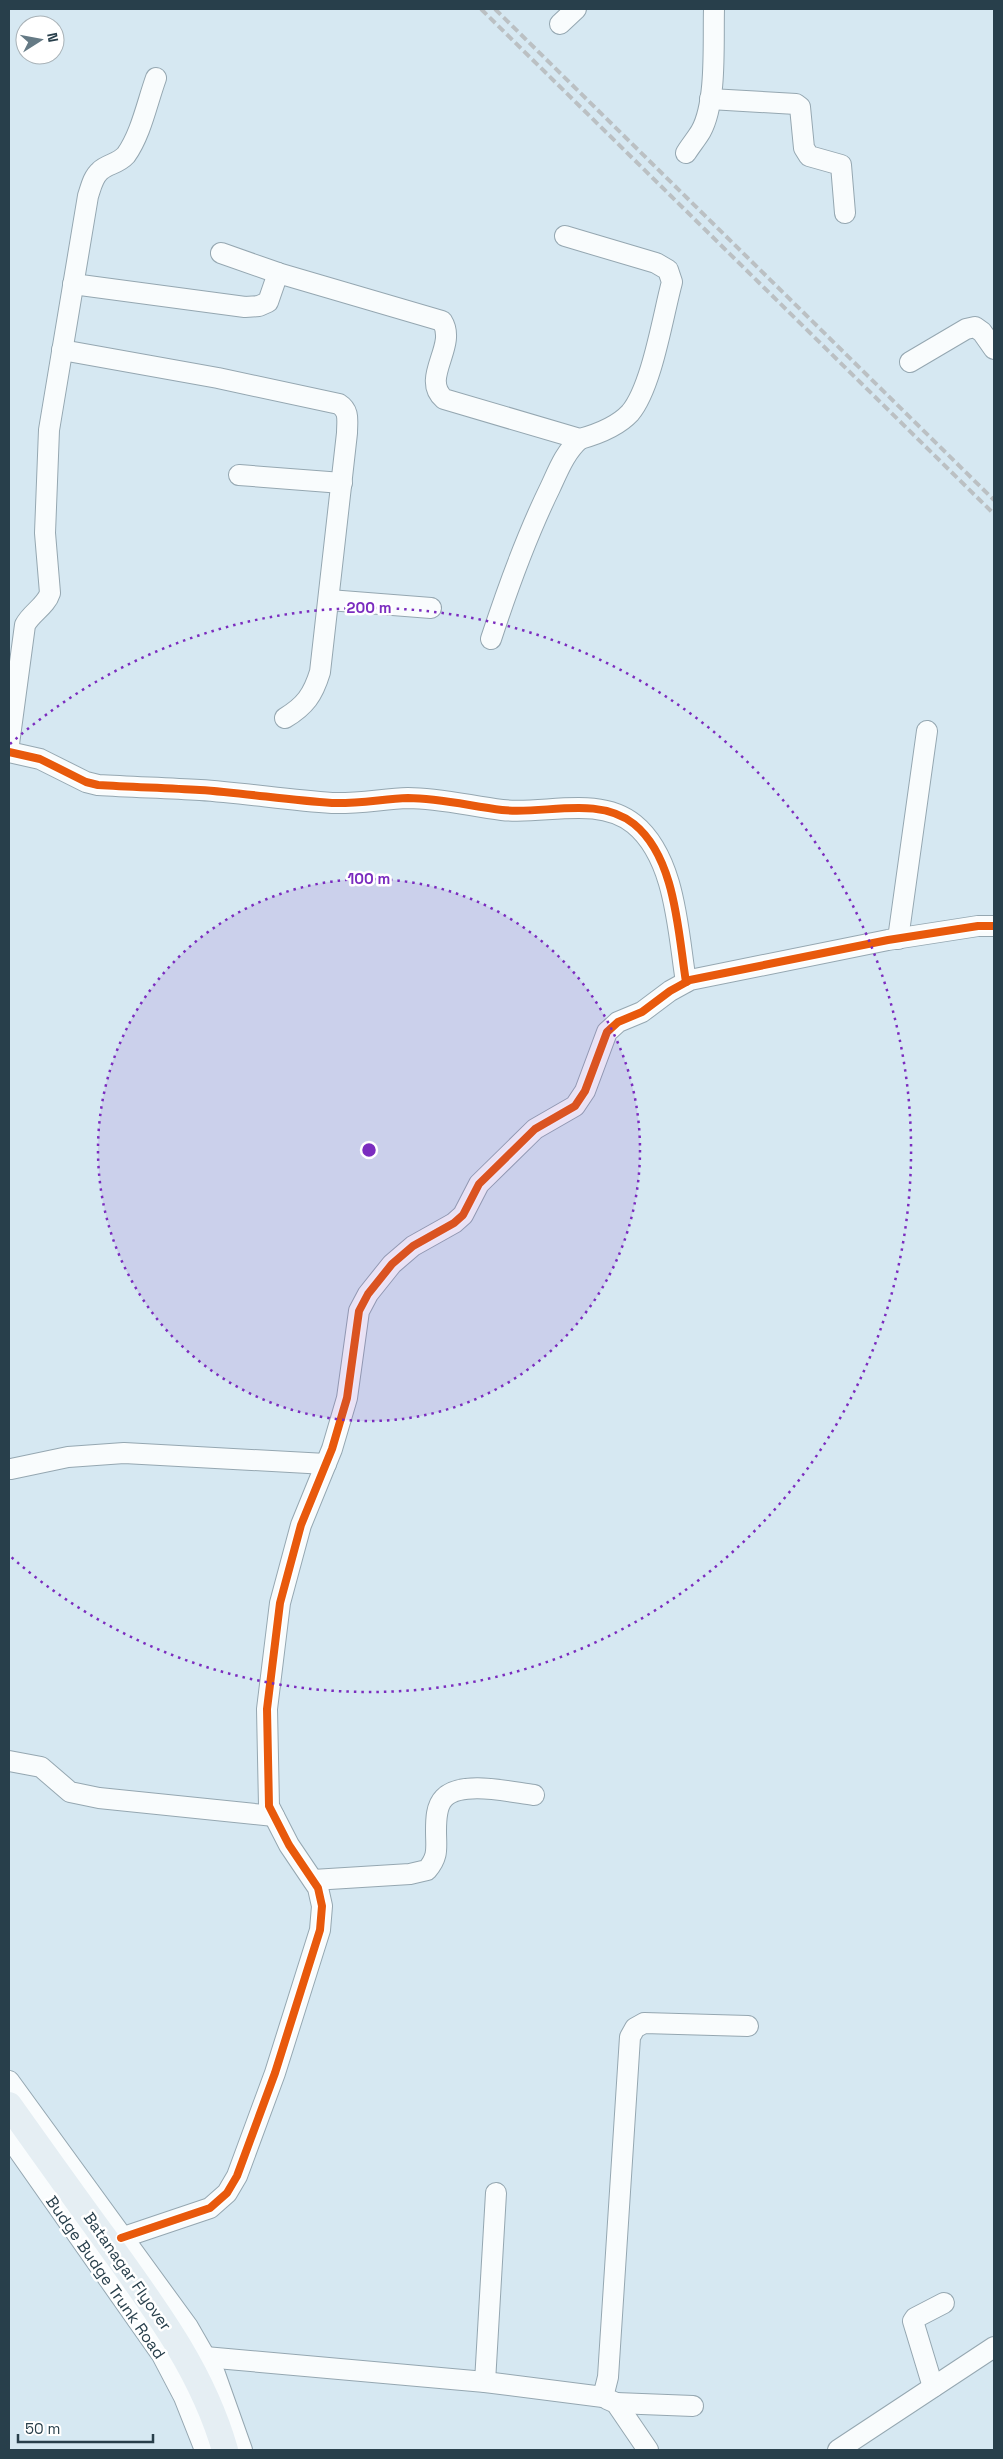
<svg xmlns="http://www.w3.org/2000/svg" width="1003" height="2459" font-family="'Space Grotesk',sans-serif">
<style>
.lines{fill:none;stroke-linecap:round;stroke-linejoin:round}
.minor-casing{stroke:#95a7b1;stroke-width:22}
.major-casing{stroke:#a3b8c3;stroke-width:29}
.minor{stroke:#f9fcfd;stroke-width:20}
.major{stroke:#e5eef3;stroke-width:26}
.rail{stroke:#bbc0c3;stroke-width:4;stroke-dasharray:8 4;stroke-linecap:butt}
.cycleway-casing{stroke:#fff;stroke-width:11}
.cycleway{stroke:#e8590c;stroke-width:8}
.ring{fill:none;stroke:#7b2cbf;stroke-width:2.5;stroke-dasharray:2.5 5}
.labels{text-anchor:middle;stroke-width:5;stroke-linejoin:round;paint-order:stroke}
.street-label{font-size:16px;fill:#283f4b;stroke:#fff}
.centre{fill:#7b2cbf;stroke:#fff;stroke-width:2.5}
.ring-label{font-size:15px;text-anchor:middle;font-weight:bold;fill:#7b2cbf;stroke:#fff;stroke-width:5;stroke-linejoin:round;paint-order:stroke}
</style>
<rect width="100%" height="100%" fill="#d6e8f2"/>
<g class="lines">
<defs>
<g id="minor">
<path d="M560 24 576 9"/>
<path d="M710 99 796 104 800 107 804 148 809 156 841 165 845 213"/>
<path d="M686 153C691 145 697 138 701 131 717 102 713 42 714 9"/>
<path d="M221 253 278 273 442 321C458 346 420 378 444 399L580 439C598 434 617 427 630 413 652 387 663 315 672 282L668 270 656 263 565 236"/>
<path d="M73 284 245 307 259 306 268 302 278 273"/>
<path d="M62 350 218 378 339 404C350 411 347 421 347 433L320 672C313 695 305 706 285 718"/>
<path d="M910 362 966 329 975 327 982 332 994 349"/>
<path d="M239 475 342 483"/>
<path d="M329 600 431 608"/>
<path d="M491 639C508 587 526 537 550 488 558 471 565 452 580 439"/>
<path d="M9 744 25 625C31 613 46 606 50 593L45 533 49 430 88 196C91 187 93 177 100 171 107 164 118 164 126 155 141 134 147 103 156 78"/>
<path d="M9 752 40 759 86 782 98 785C132 787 166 788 200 790 244 793 288 800 332 803 357 804 383 799 408 798 439 798 470 806 502 810 544 815 598 795 634 824 676 858 678 933 686 982"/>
<path d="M898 939 927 731"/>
<path d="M11 1469 68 1457 124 1453 326 1464"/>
<path d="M9 1761 41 1767 70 1792 99 1798 274 1816"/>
<path d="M313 1880 410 1874 427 1870C439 1856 436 1848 436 1831 436 1820 436 1806 444 1798 461 1780 510 1792 534 1795"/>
<path d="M9 2081 188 2327 215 2374 242 2450"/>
<path d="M9 2137 162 2355 184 2397 205 2450"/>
<path d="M121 2238 210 2208 227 2193 237 2176 275 2073 320 1930 322 1906 318 1888 289 1845 269 1806 267 1709 280 1603 301 1525 332 1449 347 1398 359 1311 368 1294 392 1264 413 1246 454 1223 463 1215 479 1184 535 1129 575 1106 585 1091 607 1032 618 1022 642 1012 670 991 690 980 888 940 978 926H994"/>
<path d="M205 2357 485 2382 603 2397 608 2377 630 2037 635 2028 644 2023 748 2026"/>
<path d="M485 2382 496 2193"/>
<path d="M933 2387 913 2321 915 2318 944 2303"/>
<path d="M607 2399 616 2403 648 2450"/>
<path d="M616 2403 693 2406"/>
<path d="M838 2450 994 2347"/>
</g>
<path id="major" d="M9 2105C41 2150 73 2195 106 2240 154 2307 202 2370 225 2450"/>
</defs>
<use href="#minor" class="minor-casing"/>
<use href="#major" class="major-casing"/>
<use href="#minor" class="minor"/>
<use href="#major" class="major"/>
<g class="rail">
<path d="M481 9 994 514"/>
<path d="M495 9 994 500"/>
</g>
<defs>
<g id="cycleway">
<path d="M9 752 40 759 86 782 98 785C132 787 166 788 200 790 244 793 288 800 332 803 357 804 383 799 408 798 439 798 470 806 502 810 544 815 598 795 634 824 676 858 678 933 686 982"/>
<path d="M121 2238 210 2208 227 2193 237 2176 275 2073 320 1930 322 1906 318 1888 289 1845 269 1806 267 1709 280 1603 301 1525 332 1449 347 1398 359 1311 368 1294 392 1264 413 1246 454 1223 463 1215 479 1184 535 1129 575 1106 585 1091 607 1032 618 1022 642 1012 670 991 690 980 888 940 978 926H994"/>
</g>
</defs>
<use href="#cycleway" class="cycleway-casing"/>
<use href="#cycleway" class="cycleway"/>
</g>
<circle cx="369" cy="1150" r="271" fill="#7b2cbf" fill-opacity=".12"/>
<g class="ring">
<circle cx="369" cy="1150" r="271"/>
<path d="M10 744A542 542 0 1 1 10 1556"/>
</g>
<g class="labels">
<g class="street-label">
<text transform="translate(128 2271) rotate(55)" y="6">Batanagar Flyover</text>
<text transform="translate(106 2277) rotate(55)" y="6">Budge Budge Trunk Road</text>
</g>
</g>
<circle cx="369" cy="1150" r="8" class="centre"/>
<g class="ring-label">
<text x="369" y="613">200 m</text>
<text x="369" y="884">100 m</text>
</g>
<rect width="1003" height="2459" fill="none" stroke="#283f4b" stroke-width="20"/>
<g transform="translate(40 40) rotate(79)"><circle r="24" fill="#ffffff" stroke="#a9b2b7"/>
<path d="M0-4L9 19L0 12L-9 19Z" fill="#657a85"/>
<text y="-8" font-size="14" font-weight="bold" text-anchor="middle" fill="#283f4b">N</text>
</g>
<path d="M18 2434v8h135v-8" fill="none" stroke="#283f4b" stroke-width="2.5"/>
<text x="25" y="2434" font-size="15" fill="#283f4b" stroke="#ffffff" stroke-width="4" paint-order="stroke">50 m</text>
</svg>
